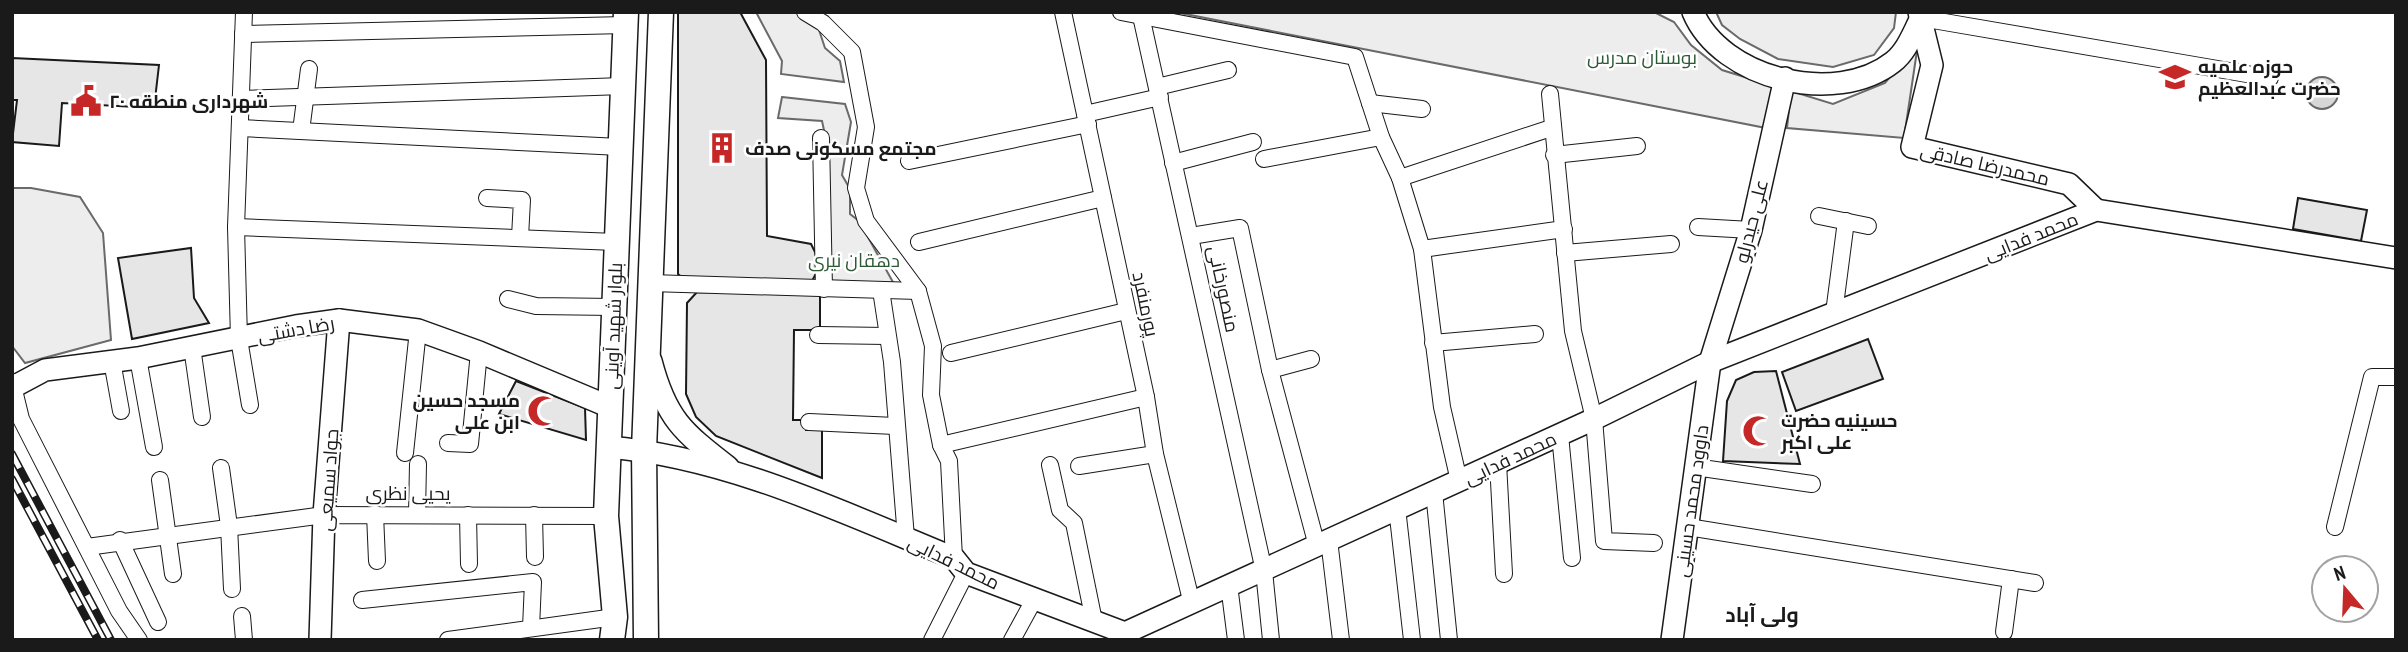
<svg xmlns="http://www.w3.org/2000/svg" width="2408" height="652" font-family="'PT Sans Narrow',Cairo,sans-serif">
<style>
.built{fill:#ededed;stroke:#6a6a6a;stroke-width:2}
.water{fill:#d7d7d7;stroke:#6a6a6a;stroke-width:2}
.building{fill:#e6e6e6;stroke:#1a1a1a;stroke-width:2}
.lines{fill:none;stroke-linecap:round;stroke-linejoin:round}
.street-casing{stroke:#1a1a1a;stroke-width:18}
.secondary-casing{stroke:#1a1a1a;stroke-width:24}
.primary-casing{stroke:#1a1a1a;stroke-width:27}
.street{stroke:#fff;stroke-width:16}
.secondary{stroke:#fff;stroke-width:21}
.primary{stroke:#fff;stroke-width:24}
.rail-casing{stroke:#1a1a1a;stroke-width:8}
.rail{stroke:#fff;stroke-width:5;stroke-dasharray:16;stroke-linecap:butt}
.labels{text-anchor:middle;stroke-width:5;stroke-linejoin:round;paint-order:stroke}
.park-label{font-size:19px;fill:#2b5a34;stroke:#fff}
.poi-label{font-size:19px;font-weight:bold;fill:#1a1a1a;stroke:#fff;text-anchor:start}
.street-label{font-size:19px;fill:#1a1a1a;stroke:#fff}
.neighbourhood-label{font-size:21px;font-weight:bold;fill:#1a1a1a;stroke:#fff}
</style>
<rect width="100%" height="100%" fill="#fff"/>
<g class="built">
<path d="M756 12H797L818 27 825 48 840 61 844 82 781 74 782 61Z"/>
<path d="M1175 12H1654L1674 22 1691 45 1722 70 1777 87 1766 128Z"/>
<path d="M1716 12H1896L1894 28 1874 55 1833 67 1778 59 1740 39 1722 25Z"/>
<path d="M1918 44 1904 138 1787 128 1791 91 1833 104 1885 83Z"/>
<path d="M782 97 845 104 851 122 842 175 850 189V214L859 221 894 284 831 282 825 135 822 121 778 118Z"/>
<path d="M12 188H31L80 197 103 233 111 340 25 363 12 346Z"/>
</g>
<circle class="water" cx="2322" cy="93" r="16"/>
<g class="building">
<path d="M678 12H740L766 60 767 236 811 244 821 264 811 283 687 282 678 274Z"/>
<path d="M12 58 159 65 154 108 62 103 59 146 12 142 17 100H12Z"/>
<path d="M2298 198 2367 210 2361 241 2293 229Z"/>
<path d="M191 248 194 298 209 323 132 339 118 258Z"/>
<path d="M697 292 820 293V330H794L793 420H806V430H822V478L716 436 696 417 686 394 687 303Z"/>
<path d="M1868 339 1883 379 1796 411 1782 372Z"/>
<path d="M1776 371 1800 464 1723 461 1727 401 1736 380 1754 372Z"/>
<path d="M516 381 585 408 586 440 499 414Z"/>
</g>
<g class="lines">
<defs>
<g id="street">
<path d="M244 12 236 227 239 339 250 405"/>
<path d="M805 12 823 23 852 52 866 127 856 188 866 221 918 291 933 346 931 395 941 445 949 461 954 558"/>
<path d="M1063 12 1146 397 1155 454 1192 604"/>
<path d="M1121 12 1355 57 1381 137 1400 178 1422 249 1442 407 1459 481"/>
<path d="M1141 16 1264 571 1271 640"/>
<path d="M1921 18 2270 78"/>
<path d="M243 34 625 25"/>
<path d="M1157 87 1228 70"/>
<path d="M1550 94 1573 331 1594 419 1604 541 1654 543"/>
<path d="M241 99 623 86"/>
<path d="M1370 103 1422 109"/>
<path d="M1085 114 1160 97"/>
<path d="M240 128 620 147"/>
<path d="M301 131 309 69"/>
<path d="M821 138 824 289"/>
<path d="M1554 155 1637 146"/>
<path d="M1264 159 1381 137"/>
<path d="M909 161 1088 124"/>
<path d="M1173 163 1253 142"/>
<path d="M1400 178 1551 128"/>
<path d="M487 198 522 200 520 237"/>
<path d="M1819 216 1868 226"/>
<path d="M236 227 616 242"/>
<path d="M1698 227 1751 230"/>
<path d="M1191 236 1240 228 1270 370 1317 546"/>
<path d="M919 242 1103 198"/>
<path d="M1422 249 1564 229"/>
<path d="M1565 253 1671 244"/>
<path d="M650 283 918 291"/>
<path d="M881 290 892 362 906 538"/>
<path d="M508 299 536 306 614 307"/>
<path d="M1834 313 1846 221"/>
<path d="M818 335 887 336"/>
<path d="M1433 343 1535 334"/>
<path d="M192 347 202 417"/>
<path d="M951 353 1126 311"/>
<path d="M138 358 154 447"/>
<path d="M112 361 121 411"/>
<path d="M1270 370 1311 359"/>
<path d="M12 382 21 419 119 611 139 640"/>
<path d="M809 422 895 426"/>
<path d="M1560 435 1572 558"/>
<path d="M448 443 470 444 479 352"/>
<path d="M941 445 1146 397"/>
<path d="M405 453 418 330"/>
<path d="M1498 463 1504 574"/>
<path d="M1050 465 1060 510 1074 523 1094 621"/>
<path d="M1079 466 1155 454"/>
<path d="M1695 467 1812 484"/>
<path d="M221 468 229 526 232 589"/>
<path d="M160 480 173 574"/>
<path d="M1434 492 1449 640"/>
<path d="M1397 508 1412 640"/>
<path d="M375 514 377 561"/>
<path d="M417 514 418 464"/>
<path d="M468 515 469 564"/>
<path d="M534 515 535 557"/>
<path d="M1688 527 2035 583"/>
<path d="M2335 527 2372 377H2396"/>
<path d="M120 540 158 622"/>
<path d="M1329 540 1341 640"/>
<path d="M87 547 324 515 606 516"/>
<path d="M1229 585 1236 640"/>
<path d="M362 600 533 582 531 628"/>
<path d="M242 616 244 640"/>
<path d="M2004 632 2011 579"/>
<path d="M448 640 615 617"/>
<path d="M932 640 966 573"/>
<path d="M1012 640 1035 598"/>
</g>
<g id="secondary">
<path d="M1693 12C1721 79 1836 107 1893 62 1907 51 1913 33 1921 18"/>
<path d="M1919 12 1932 65 1912 147 2069 184 2096 210"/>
<path d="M651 361C666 419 683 432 728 467"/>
<path d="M15 386 45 370 138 358 296 326 339 320 418 330 479 352 610 407"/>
<path d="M608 447C728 457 844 513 954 558L966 573 1125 633 1594 419 1710 362 2096 210 2396 258"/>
<path d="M320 640 324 515 339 320"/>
<path d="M1672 640 1710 362 1751 230 1785 78"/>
</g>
<g id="primary">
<path d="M612 640 615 617 606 516 626 12"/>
<path d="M646 640 644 450 661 12"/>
</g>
</defs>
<use href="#street" class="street-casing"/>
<use href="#secondary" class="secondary-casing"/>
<use href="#primary" class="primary-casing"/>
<use href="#street" class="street"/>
<use href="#secondary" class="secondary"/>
<use href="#primary" class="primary"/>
<defs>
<g id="rail">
<path d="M12 454 111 640"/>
<path d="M12 479 98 640"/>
</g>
</defs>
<use href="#rail" class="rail-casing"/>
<use href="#rail" class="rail"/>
</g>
<defs>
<symbol id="university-bare" viewBox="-9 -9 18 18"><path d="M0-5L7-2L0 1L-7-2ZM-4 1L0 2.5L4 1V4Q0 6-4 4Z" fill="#c62828" stroke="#fff" stroke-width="2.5" paint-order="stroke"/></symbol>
<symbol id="civic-bare" viewBox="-9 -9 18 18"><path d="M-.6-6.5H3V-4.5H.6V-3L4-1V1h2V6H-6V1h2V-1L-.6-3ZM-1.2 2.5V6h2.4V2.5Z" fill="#c62828" stroke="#fff" stroke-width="2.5" paint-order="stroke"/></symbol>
<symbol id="building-bare" viewBox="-9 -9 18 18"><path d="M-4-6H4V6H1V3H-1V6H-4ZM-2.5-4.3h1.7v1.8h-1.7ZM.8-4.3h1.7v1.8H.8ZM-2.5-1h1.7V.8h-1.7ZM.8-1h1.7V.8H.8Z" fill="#c62828" stroke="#fff" stroke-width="2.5" paint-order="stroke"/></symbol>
<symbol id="mosque-bare" viewBox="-9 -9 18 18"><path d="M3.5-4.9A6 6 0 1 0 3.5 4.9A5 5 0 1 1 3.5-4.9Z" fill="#c62828" stroke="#fff" stroke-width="2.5" paint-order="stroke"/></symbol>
</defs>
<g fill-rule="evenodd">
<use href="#university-bare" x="2153" y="55" width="44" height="44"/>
<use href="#civic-bare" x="64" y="79" width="44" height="44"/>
<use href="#building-bare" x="700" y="126" width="44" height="44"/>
<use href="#mosque-bare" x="521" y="389" width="44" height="44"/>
<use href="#mosque-bare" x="1736" y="409" width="44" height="44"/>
</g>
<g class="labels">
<g class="park-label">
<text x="1642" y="64">بوستان مدرس</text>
<text x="854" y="267">دهقان نیری</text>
</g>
<g class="poi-label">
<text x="2198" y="73">حوزه علمیه<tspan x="2198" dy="22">حضرت عبدالعظیم</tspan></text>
<text x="109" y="108">شهرداری منطقه ۲۰</text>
<text x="745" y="155">مجتمع مسکونی صدف</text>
<text x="520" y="407" text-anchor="end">مسجد حسین<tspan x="520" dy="22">ابن علی</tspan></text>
<text x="1781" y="427">حسینیه حضرت<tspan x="1781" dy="22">علی اکبر</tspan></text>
</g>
<g class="street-label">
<text transform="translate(1985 164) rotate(13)" y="7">محمدرضا صادقی</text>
<text transform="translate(1751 221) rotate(-76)" y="7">علی حیدرلو</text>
<text transform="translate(2031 236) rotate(-22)" y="7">محمد فدایی</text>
<text transform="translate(1224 289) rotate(78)" y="7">منصورخانی</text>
<text transform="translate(1146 304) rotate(78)" y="7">پورمنفرد</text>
<text transform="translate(613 326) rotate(-88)" y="7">بلوار شهید آوینی</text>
<text transform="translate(296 329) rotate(-10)" y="7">رضا دشتی</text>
<text transform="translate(1510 458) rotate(-25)" y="7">محمد فدایی</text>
<text transform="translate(328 480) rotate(-86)" y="7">جواد سمیعی</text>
<text x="408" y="500">یحیی نظری</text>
<text transform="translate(1691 501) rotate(-82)" y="7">داوود محمد حسینی</text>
<text transform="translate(954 562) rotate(26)" y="7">محمد فدایی</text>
</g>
<g class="neighbourhood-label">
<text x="1762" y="622">ولی آباد</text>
</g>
</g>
<rect width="2408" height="652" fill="none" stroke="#1a1a1a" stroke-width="28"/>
<g transform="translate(2345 589) rotate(341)"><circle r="33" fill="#ffffff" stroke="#a3a3a3" stroke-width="2"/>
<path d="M0-5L12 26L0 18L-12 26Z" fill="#c62828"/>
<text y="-10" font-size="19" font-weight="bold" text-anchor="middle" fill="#1a1a1a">N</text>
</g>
</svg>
